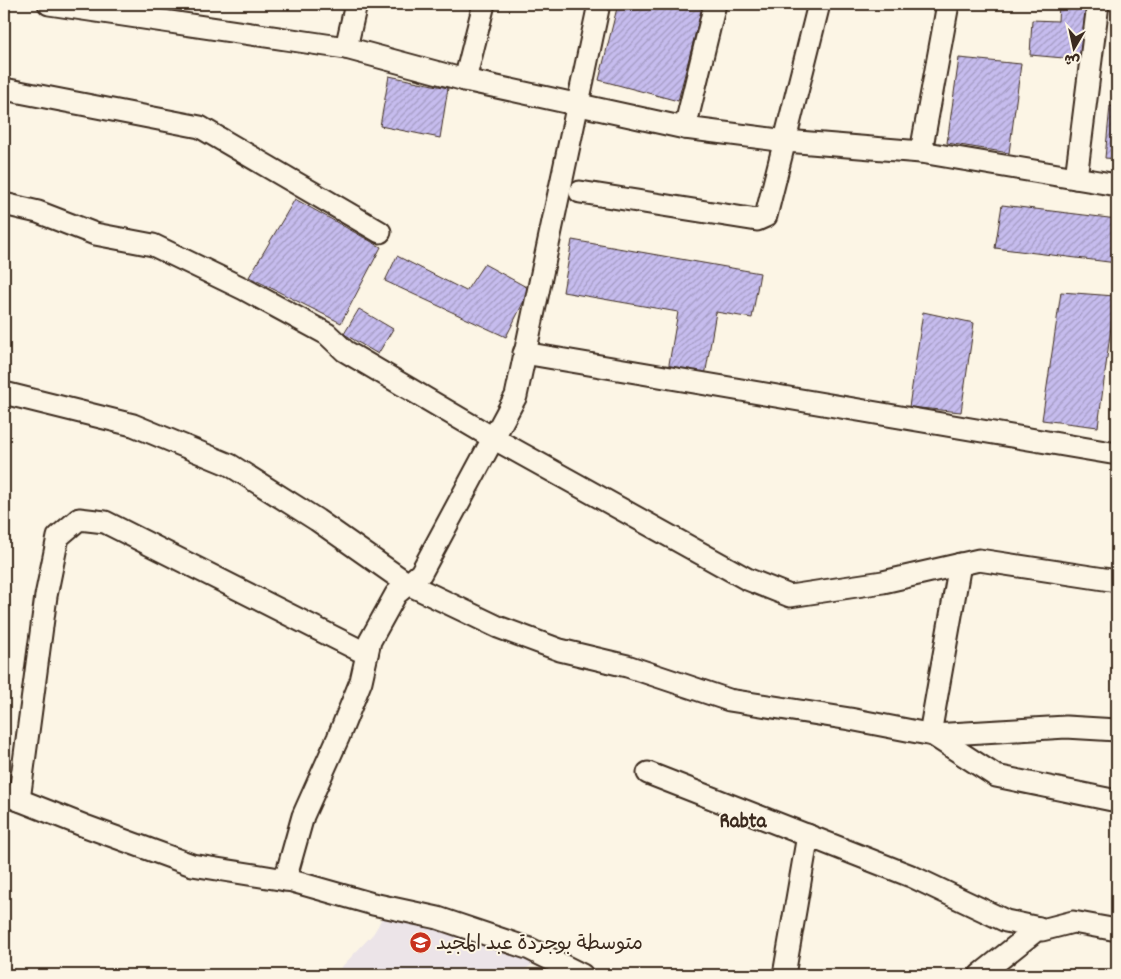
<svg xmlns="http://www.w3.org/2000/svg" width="1121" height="979" font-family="Dekko,'Playpen Sans Arabic',sans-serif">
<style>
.built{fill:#ece4e8}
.building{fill:url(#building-hatch);stroke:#3b2a1e}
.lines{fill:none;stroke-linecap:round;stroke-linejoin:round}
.minor-casing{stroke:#3b2a1e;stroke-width:25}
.minor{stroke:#fcf5e5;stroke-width:21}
.labels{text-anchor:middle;stroke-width:4;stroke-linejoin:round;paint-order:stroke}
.poi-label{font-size:20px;fill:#3b2a1e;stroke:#fcf5e5;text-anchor:start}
.neighbourhood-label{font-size:21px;font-weight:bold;fill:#3b2a1e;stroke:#fcf5e5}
</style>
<defs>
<pattern id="building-hatch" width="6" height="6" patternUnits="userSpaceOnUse" patternTransform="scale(1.25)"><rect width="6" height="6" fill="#c6bcee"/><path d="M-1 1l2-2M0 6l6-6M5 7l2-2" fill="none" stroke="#a299c0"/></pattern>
</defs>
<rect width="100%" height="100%" fill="#fcf5e5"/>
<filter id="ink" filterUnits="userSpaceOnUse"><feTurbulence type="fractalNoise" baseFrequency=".02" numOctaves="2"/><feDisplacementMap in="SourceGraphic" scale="10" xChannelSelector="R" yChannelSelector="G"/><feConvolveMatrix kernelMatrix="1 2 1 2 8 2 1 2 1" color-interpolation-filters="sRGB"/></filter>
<g filter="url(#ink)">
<path class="built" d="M384 913 510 953 536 955 533 964 517 975H334L373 934 378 926Z"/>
<g class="building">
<path d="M618 4H703L678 101 599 80Z"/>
<path d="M1059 4H1089L1086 60 1030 55 1032 20 1058 21Z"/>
<path d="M959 58 1021 64 1009 153 947 143Z"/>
<path d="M389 76 448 88 440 138 380 126Z"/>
<path d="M1110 106 1117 107V159L1105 158Z"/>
<path d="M295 199 381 247 341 323 249 277Z"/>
<path d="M1002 205 1117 219V263L995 248Z"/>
<path d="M572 240 760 273 752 318 716 312 705 376 668 370 678 312 563 292Z"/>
<path d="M397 256 466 291 484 264 530 289 506 337 385 281Z"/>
<path d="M1061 292 1115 296 1098 427 1042 420Z"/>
<path d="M359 309 393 329 378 354 344 334Z"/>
<path d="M923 312 974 323 961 412 909 407Z"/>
</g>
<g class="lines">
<defs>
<g id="minor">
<path d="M49 4 346 48 465 80 685 128 786 141 921 152 1117 185"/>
<path d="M346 48 356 4"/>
<path d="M465 80 484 4"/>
<path d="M4 89 200 127 380 232"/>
<path d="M685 128 715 4"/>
<path d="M921 152 948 4"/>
<path d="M1076 178 1098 4"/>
<path d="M580 192 757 220 766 216 819 4"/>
<path d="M4 204 38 212 95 234 153 245 244 289 327 334 345 351 493 438 747 579 790 596 883 582 979 560 1117 581"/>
<path d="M524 353 1117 454"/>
<path d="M4 393 133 425 230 465 317 520 408 584 498 627 560 650 627 666 729 700 850 719 933 735 1066 727 1117 730"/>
<path d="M930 734 960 564"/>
<path d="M933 735 996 776 1117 801"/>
<path d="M648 773 911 876 1006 921 1039 928"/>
<path d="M4 794 85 826 192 865 292 881 373 904 438 918 530 949 582 975"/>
<path d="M19 800 46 596 58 537 79 519 105 522 367 654"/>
<path d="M285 880 303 816 338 738 361 681 370 641 396 594 421 573 516 396 599 4"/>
<path d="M784 975 808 835"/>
<path d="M980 975 1039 928 1042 930 1073 922 1117 930"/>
</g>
</defs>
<use href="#minor" class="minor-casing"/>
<use href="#minor" class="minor"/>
</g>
</g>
<defs>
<symbol id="school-disc" viewBox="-11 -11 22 22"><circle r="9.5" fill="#c8321e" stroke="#fcf5e5"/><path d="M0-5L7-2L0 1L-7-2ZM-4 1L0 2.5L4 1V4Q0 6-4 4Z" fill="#fff"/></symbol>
</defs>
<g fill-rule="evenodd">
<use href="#school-disc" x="408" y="930" width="25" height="25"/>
</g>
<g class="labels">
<g class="poi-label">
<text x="436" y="949">متوسطة بوجردة عبد المجيد</text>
</g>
<g class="neighbourhood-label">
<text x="743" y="827">Rabta</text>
</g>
</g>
<rect width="1121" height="979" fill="none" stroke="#fcf5e5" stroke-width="20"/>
<rect x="10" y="10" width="1101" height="959" fill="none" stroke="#3b2a1e" stroke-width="2" filter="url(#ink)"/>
<g transform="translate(1074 48) rotate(189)" stroke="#fcf5e5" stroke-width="4" paint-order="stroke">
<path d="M0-4L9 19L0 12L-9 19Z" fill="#3b2a1e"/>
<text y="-8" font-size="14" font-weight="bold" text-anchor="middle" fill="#3b2a1e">ش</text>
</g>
</svg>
